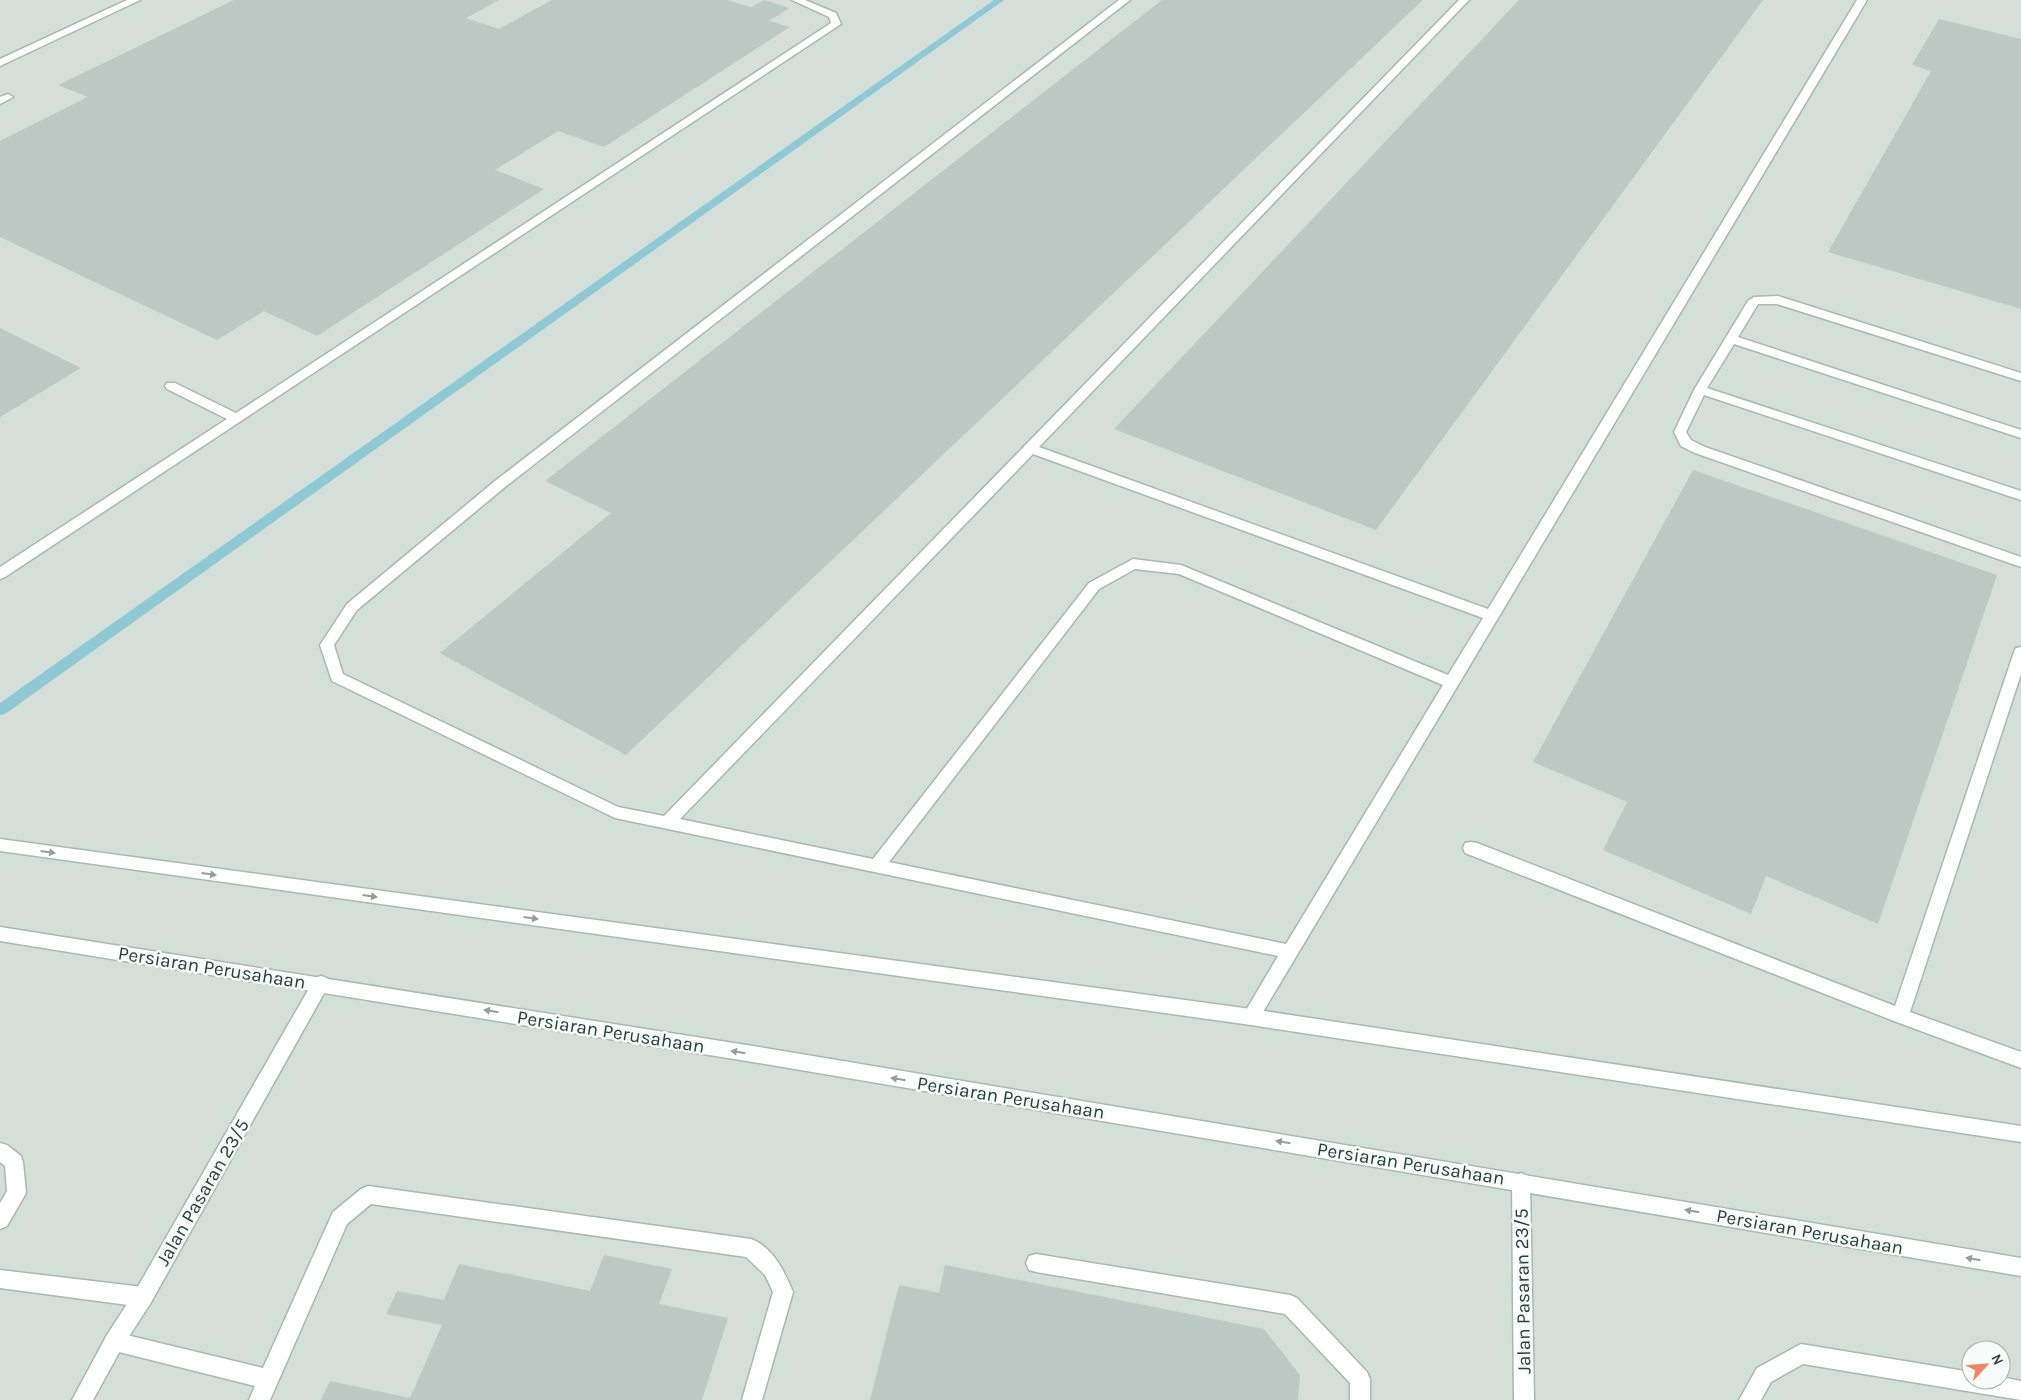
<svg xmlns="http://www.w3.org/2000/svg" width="2021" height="1400" font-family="Karla,sans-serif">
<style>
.built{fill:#d4dfda;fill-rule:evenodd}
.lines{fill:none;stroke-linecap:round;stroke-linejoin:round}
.stream{fill:#8ec9d4;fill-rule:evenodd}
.building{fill:#bbcac4}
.service-casing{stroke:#a8b8b2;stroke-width:3}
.minor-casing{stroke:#a8b8b2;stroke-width:3}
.secondary-casing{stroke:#a4bbb3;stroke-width:3}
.service{fill:#fff;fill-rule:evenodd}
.minor{fill:#fff;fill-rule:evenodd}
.secondary{fill:#fff;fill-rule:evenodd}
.oneway{fill:#92a09c}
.labels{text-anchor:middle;stroke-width:5;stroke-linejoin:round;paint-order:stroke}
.near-street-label{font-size:19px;fill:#24423a;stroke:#f7fbf9}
</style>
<rect width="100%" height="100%" fill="#e6efeb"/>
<path class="built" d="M0 0H2021V1400H0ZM1971 1350H2001V1380H1971Z"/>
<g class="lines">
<path class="stream" d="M994 0H1004L5 714 0 715V703Z"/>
</g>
<g class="building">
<path d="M234 0H499L466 18 499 29 552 0H727L751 7 764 0 789 8 769 21 790 27 604 147 558 131 495 170 544 189 317 336 264 311 217 340 0 237V141L88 97 58 85Z"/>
<path d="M1162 0H1423L626 755 440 653 611 513 545 481Z"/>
<path d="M1519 0H1763L1376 530 1114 429Z"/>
<path d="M1939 19 2021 39V309L1828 252 1931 71 1912 65Z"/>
<path d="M0 328 81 368 0 417Z"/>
<path d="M1693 470 1997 575 1878 924 1766 876 1751 914 1603 850 1627 802 1533 762Z"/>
<path d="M604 1255 672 1269 659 1304 728 1318 702 1400H321L330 1381 410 1398 442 1325 386 1314 397 1291 444 1300 459 1264 590 1291Z"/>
<path d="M945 1265 1264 1329 1300 1375 1298 1400H870L899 1285 939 1293Z"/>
</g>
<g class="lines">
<defs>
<g id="service">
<path d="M127 0H140L0 66V59Z"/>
<path d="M792 0H805L836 13 841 24 5 577 0 579V567L227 419 167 389 165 386 167 383H175L236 413 831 23 829 17Z"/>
<path d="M1119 0H1130L505 487 357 610 334 645 343 674 618 807 664 816 1459 0H1469L1039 447 1488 609 1857 0H1867L1257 1022 1251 1025 1245 1022 1242 1017 1278 956 615 818 332 681 320 645 347 604 495 481ZM1033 454 1483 618 1448 675 1181 565 1133 559 1089 583 873 859 680 819ZM1135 569 1179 574 1443 685 1286 944 889 862 1099 589Z"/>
<path d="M8 94 13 97 0 104V97Z"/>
<path d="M1778 296 2021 373V381L1777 304H1758L1738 337 2021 430V438L1734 344 1707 388 2021 491V500L1704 395 1686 432 1691 440 1705 447 2021 557V567L1695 453 1681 446 1674 432 1694 390 1748 301 1754 297Z"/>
<path d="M2021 647V674L1910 1012 2021 1052V1068L1894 1021 1465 853 1463 848 1465 843 1471 842 1477 843 1895 1006 2014 652 2016 648Z"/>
<path d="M0 1143 7 1145 21 1156 23 1162 26 1193 7 1226 0 1229V1203L7 1191 5 1166 0 1162Z"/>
<path d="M368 1186 751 1239C774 1248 784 1271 793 1292L762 1400H742L773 1292 765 1275 746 1257 371 1204 347 1224 270 1400H249L255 1386 107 1349 104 1342 107 1335 114 1332 263 1368 333 1212 361 1189Z"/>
<path d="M1036 1254 1290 1295 1297 1298 1367 1372 1370 1379V1400H1350V1383L1285 1314 1036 1272 1029 1270 1026 1263 1029 1256Z"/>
<path d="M0 1270 143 1287 150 1290 153 1297 150 1304 143 1307 0 1288Z"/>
<path d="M1801 1344 1971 1372V1380H2001V1377L2021 1381V1400L1803 1364 1771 1382 1761 1400H1739L1757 1368Z"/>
</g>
<g id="minor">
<path d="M321 976 327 978 330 983 327 988 150 1304 121 1349 93 1400H72L107 1335 136 1290 315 978Z"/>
<path d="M1521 1173 1528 1176 1530 1182 1534 1400H1514L1512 1182 1514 1176Z"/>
</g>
<g id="secondary">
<path d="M0 839 1251 1009 2021 1126V1142L1251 1025 0 851Z"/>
<path d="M0 927 759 1047 2021 1258V1276L759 1063 0 941Z"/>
</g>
</defs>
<use href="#service" class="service-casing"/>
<use href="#minor" class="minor-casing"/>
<use href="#secondary" class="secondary-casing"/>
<use href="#service" class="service"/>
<use href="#minor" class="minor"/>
<use href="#secondary" class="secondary"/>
</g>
<defs><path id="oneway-solid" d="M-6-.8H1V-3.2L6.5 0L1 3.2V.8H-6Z" transform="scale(1.25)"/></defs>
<g class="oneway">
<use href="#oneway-solid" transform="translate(48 852) rotate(8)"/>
<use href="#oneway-solid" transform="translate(209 874) rotate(8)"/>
<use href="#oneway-solid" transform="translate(370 896) rotate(8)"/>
<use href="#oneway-solid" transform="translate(531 918) rotate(8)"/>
<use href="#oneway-solid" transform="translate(491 1011) rotate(-171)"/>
<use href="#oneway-solid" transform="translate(738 1052) rotate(-171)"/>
<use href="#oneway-solid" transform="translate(898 1079) rotate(-171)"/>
<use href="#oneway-solid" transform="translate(1283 1142) rotate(-171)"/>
<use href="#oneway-solid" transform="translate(1692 1211) rotate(-170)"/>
<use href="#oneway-solid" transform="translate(1973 1259) rotate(-170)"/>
</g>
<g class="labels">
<g class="near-street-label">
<text transform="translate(212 967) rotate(9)" y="7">Persiaran Perusahaan</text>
<text transform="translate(611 1031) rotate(9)" y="7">Persiaran Perusahaan</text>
<text transform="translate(1011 1097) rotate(9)" y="7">Persiaran Perusahaan</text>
<text transform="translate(1411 1163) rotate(9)" y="7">Persiaran Perusahaan</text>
<text transform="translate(202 1192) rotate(-60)" y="7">Jalan Pasaran 23/5</text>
<text transform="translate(1810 1231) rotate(10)" y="7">Persiaran Perusahaan</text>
<text transform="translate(1522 1291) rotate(-91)" y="7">Jalan Pasaran 23/5</text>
</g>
</g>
<g transform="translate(1986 1365) rotate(64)"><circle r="24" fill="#f7fbf9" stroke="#a3b1ad"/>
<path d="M0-4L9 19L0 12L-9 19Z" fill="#f4845f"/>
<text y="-8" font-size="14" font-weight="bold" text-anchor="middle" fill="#24423a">N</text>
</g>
</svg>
